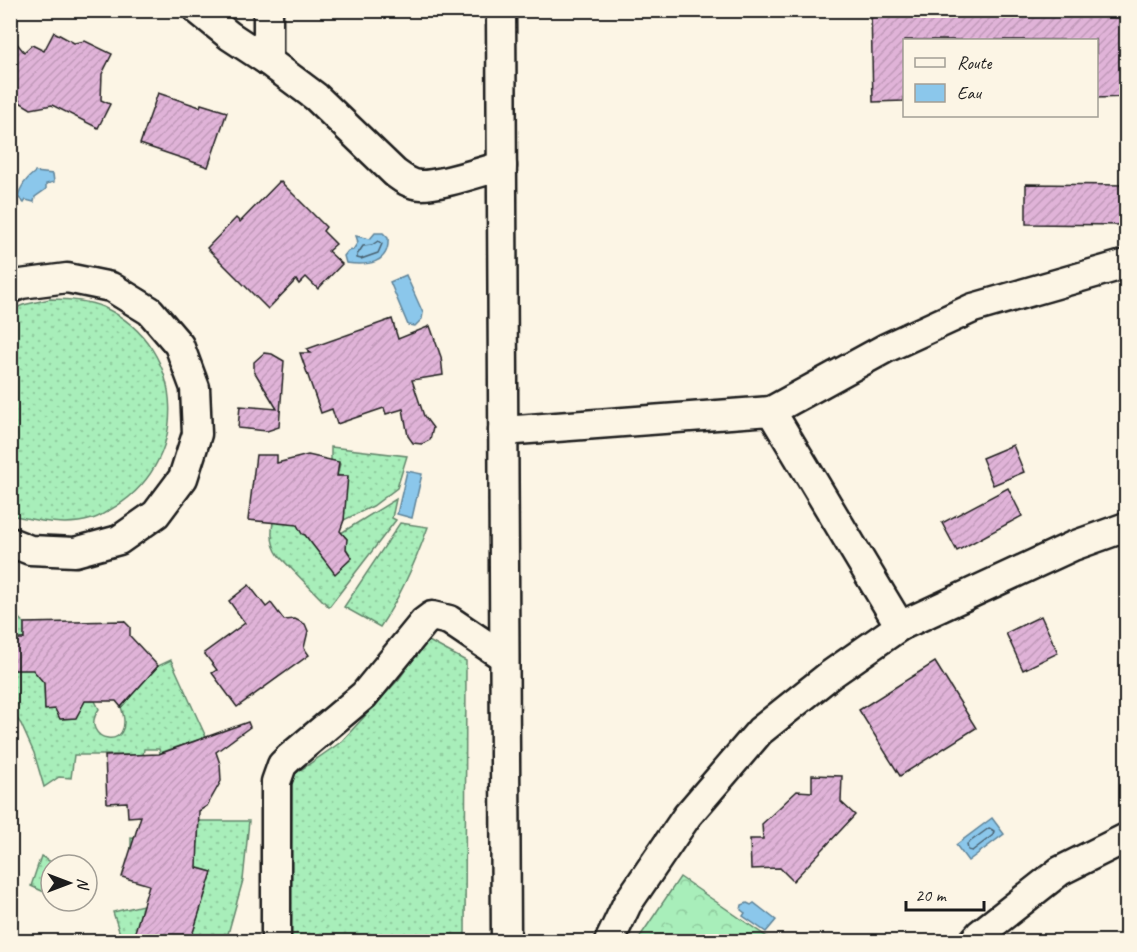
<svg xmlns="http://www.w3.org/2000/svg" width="1137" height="952" font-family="Caveat,sans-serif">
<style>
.grass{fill:url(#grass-dots);stroke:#62856b;stroke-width:1.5}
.park{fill:url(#park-crowns);stroke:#62856b;stroke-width:1.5}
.water{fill:#8bc7eb;stroke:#5f8398;stroke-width:1.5}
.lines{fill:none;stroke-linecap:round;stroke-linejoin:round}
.shore{stroke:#48606f;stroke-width:1.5}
.building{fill:url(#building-hatch);stroke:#1c1c1c;stroke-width:1.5}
.minor-casing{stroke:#1c1c1c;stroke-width:33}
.minor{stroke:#fcf5e5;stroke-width:28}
</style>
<defs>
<pattern id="grass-dots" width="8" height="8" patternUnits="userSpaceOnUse" patternTransform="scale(1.5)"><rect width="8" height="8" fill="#a8eeba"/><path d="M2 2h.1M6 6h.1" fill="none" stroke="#90cc9f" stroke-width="1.8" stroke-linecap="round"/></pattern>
<pattern id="park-crowns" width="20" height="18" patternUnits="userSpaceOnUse" patternTransform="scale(1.5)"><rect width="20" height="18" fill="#a8eeba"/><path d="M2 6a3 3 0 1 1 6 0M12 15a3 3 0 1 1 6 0" fill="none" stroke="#90cc9f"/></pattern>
<pattern id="building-hatch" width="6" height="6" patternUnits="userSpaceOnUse" patternTransform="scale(1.5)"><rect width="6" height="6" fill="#e0b3d8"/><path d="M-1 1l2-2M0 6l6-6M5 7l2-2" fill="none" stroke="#c099b9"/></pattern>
</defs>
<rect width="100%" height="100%" fill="#fcf5e5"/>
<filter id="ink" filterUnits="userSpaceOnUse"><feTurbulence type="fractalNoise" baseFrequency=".0167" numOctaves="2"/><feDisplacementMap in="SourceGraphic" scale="12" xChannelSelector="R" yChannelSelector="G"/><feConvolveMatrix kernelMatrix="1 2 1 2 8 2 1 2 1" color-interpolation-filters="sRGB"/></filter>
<g filter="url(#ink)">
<g class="grass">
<path d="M50 299C68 299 86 300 103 307 190 347 192 467 108 511 103 514 97 518 92 519 66 527 41 521 15 516L10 512 11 310 23 305Z"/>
<path d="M331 447 407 456 397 488 373 506 344 520 343 515 348 477 337 475 340 464 335 461 331 463Z"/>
<path d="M396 499 392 518 396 520 329 607 279 556C268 541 272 525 276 507L298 526 301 532 306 535 335 573 352 558 344 545 347 539 341 533Z"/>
<path d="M400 523 428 527C415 563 401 596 380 627L344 607Z"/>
<path d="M10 610 24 623V639L12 640V670L37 669 44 679 45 709H55L61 719 75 718 85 701H95L99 709C76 741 138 755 121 707L158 666 171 660 206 737 160 753 159 749H144L143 755H74L71 778 59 777 44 787 34 753 21 724 11 711Z"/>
<path d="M427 640 466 661 465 941 291 942 292 776 341 742 399 679Z"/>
<path d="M199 821H249L243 880 226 941H190L212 872 131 848V838L198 843Z"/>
<path d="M41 856 56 865H51V895L31 886Z"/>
<path d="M143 905 135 935 140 937 139 941H126L120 934 113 912Z"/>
</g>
<path class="park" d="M680 877 773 941H637Z"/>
<g class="water">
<path d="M35 172 53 174 54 182 46 184V189L35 197 34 202 26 200 24 203 18 197C20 187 27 178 35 172Z"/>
<path d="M375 233H383L388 238C390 264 367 266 346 263L344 256 348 251 353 250 358 242 356 236 370 239Z"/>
<path d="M406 275 423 313 422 319 415 326 408 325 390 282Z"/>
<path d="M407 471 422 474 412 518 397 514Z"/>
<path d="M992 818 1004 834 968 861 956 845Z"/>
<path d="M747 903 751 905 754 903 776 920 766 932 743 916 745 913 741 910 742 905Z"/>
</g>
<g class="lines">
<g class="shore">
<path d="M378 241 382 244 378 253 361 259 357 258V255L363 246 372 245Z"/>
<path d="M989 828 994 831 993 835 972 851 968 850 967 844Z"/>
</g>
</g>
<g class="building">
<path d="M871 10H956V14L1126 10V97L1096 98V40H904V101L873 102Z"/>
<path d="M54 32 74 43 85 41 112 54 102 74 101 100 110 104 98 128 52 105 31 109 21 103 17 97 14 79 10 77V35L24 52 32 45 44 51Z"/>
<path d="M158 93 200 107 201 104 227 112 208 167 140 144Z"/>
<path d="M280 181 326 227 323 231 336 244 328 251 342 264 318 289 306 277 299 284 296 280 268 309 207 248 236 218 240 222Z"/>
<path d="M1026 184 1126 185V225L1026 224Z"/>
<path d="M392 319 398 339 430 326 441 357 443 375 412 380 424 416 433 428 430 440 422 444 413 443 408 436 403 409 386 414 384 408 337 424 332 409 321 413 300 353H311L307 349Z"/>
<path d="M264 353 272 354 284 361 279 427 267 431 238 428 240 406 277 409 254 371V362Z"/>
<path d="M1013 445 1024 472 993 485 982 458Z"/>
<path d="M256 455H277V463L308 455 339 462 337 476H348L344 520 340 531 347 539 346 549 352 558 335 574 305 535 302 534 297 525 248 520Z"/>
<path d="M1008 488 1022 516 957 551 942 523Z"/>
<path d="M249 585 266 607 271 603 284 620 295 619 305 624 308 631 304 648 309 655 237 707 212 673 217 670 204 653 245 623 229 601Z"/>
<path d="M1041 616 1058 653 1023 670 1006 633Z"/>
<path d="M124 621 130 627V636L158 666 121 707 116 701H85L76 718 60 719 55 709 45 710 44 683 33 670H12V639H24V623Z"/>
<path d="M935 662 976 728 900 776 859 710Z"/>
<path d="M248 722 250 727 216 752 220 764 221 781 207 806 199 811 197 868 212 872 190 942H139L140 937 134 935 149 885 122 877 141 816 128 817 127 802 107 803 105 756 159 754Z"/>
<path d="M812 775 842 776 841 802 855 815 793 881 780 868 751 869 750 839H763L762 824 797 791 812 792Z"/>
</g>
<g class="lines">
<defs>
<g id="minor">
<path d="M198 10 230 36 268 61 316 97 395 173C403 179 411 185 421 185 443 185 479 172 502 166"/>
<path d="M268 10V61"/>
<path d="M501 10 506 942"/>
<path d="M10 289 21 284 67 278 111 287 150 311 179 345 195 388 197 434 183 478 156 514 119 540 75 552 30 550 10 542"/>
<path d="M771 411 886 348 973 308 1126 264"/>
<path d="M503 431 771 411 900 626"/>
<path d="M276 942V782L282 765 289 758 364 695 424 622 432 616 449 620 504 657"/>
<path d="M609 942 627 904 687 816 760 731 830 675 900 626 1073 546 1126 527"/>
<path d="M973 942 980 934 1060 871 1126 838"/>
</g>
</defs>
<use href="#minor" class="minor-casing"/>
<use href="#minor" class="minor"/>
</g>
</g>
<rect width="1137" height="952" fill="none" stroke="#fcf5e5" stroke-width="36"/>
<rect x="18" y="18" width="1101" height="916" fill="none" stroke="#1c1c1c" stroke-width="2" filter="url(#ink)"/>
<rect x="903" y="39" width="195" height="78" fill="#fcf5e5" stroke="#a29e95" stroke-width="1.5"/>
<rect x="915" y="58" width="30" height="9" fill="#fcf5e5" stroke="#a29e95" stroke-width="1.5"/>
<text x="957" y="69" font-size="18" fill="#1c1c1c">Route</text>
<rect x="915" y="84" width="30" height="18" fill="#8bc7eb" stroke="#a29e95" stroke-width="1.5"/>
<text x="957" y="99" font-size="18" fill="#1c1c1c">Eau</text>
<g transform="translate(69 883) rotate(90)"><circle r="28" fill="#fcf5e5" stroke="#a29e95" stroke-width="1.5"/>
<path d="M0-4.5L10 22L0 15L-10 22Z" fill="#1c1c1c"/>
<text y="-9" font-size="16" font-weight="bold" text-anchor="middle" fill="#1c1c1c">N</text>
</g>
<path d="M906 901v9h78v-9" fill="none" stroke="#1c1c1c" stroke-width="3"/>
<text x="915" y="901" font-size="18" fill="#1c1c1c" stroke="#fcf5e5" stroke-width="4.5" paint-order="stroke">20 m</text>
</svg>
